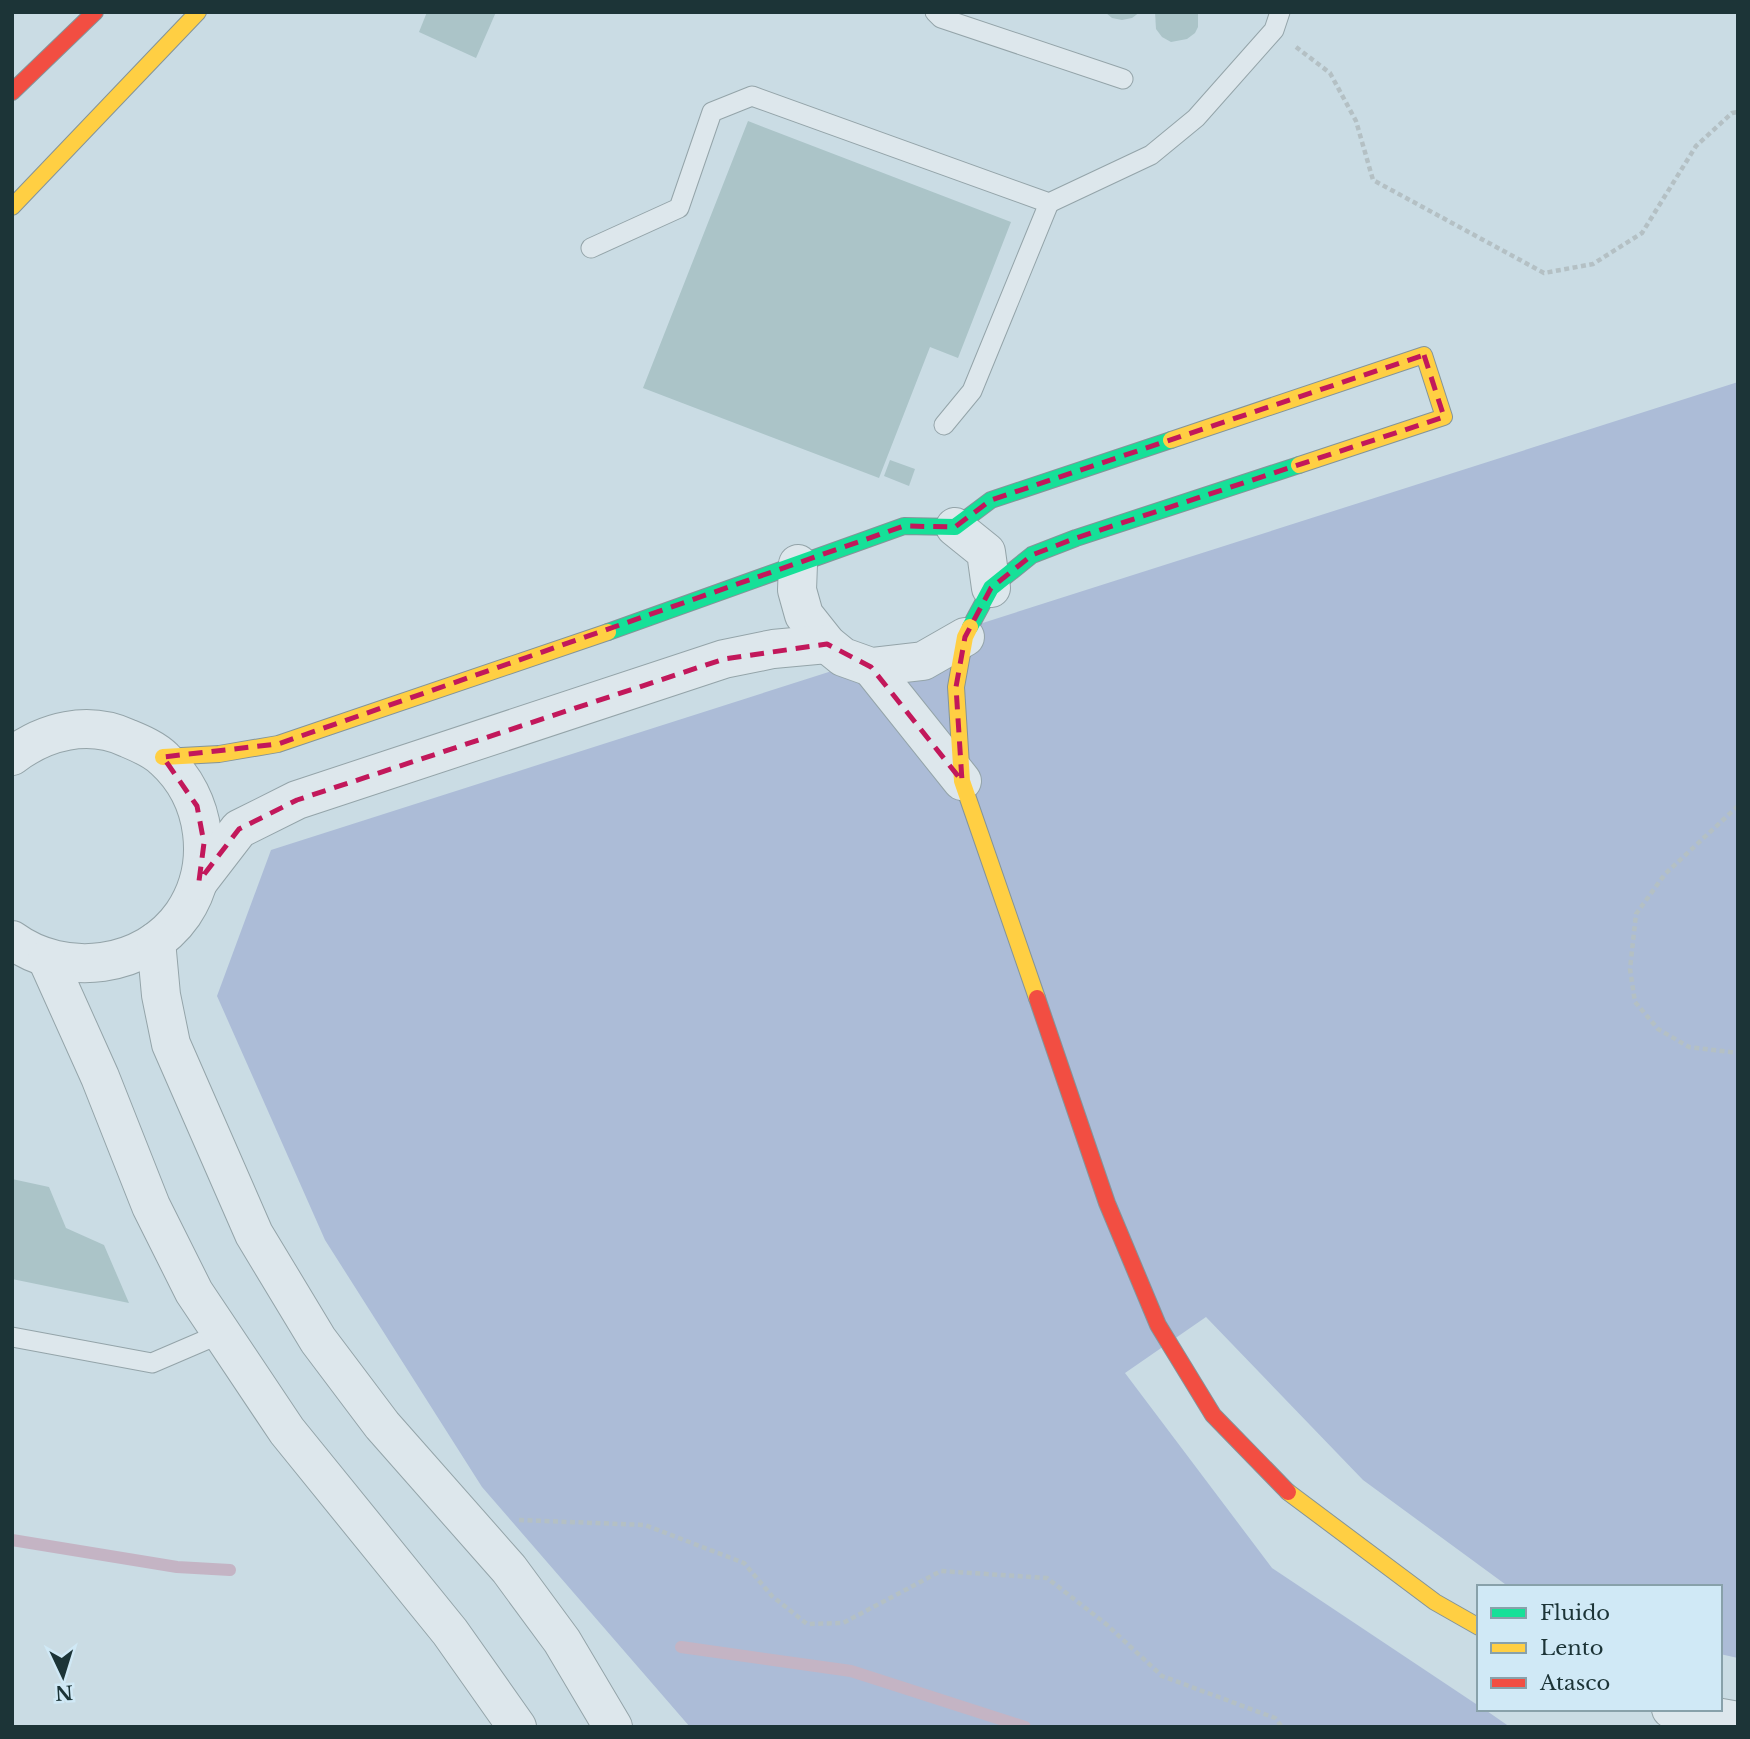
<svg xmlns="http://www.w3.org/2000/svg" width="1750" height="1739" font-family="'Libre Baskerville',serif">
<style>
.green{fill:#acbcd7}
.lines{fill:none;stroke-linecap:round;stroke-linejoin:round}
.stream{stroke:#c4b4c4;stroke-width:12}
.building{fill:#abc4c8}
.lane-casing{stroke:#94a4a9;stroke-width:21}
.street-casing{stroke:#94a4a9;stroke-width:40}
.fast-casing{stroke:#849499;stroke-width:18}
.slow-casing{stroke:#849499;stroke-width:18}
.jam-casing{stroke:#849499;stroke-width:18}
.path{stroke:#b4c0c4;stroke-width:4.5;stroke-dasharray:5 3.5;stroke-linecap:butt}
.lane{stroke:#dde7ec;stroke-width:19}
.street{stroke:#dde7ec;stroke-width:38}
.fast{stroke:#16e098;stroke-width:16}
.slow{stroke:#ffcf43;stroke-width:16}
.jam{stroke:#f24e42;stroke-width:16}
.marked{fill:none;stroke:#c2185b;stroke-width:5;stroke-dasharray:14 9;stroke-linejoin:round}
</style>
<rect width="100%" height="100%" fill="#cadce4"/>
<path class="green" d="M1738 382V1658L1720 1654V1587H1509L1363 1480 1206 1317 1125 1373 1272 1568 1479 1706V1709H1484L1510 1727H690L482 1487 325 1240 217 996 271 850Z"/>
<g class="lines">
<g class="stream">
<path d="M12 1540 177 1567 230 1570"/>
<path d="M681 1647 851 1671 1025 1727"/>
</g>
</g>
<g class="building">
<path d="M427 12H496L476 58 419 32Z"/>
<path d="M1105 12H1140L1132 18 1122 20 1112 18Z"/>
<path d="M1155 12H1198V27L1195 33 1187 39 1171 42 1162 37 1156 29Z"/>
<path d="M748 121 1011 222 958 358 930 347 879 478 643 388Z"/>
<path d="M890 460 915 469 909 486 884 476Z"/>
<path d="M12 1179 49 1187 66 1228 104 1245 129 1303 12 1279Z"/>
</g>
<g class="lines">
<defs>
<g id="lane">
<path d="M935 12 941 18 1123 79"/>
<path d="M591 248 679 208 712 112 752 96 1049 203 1151 155 1196 118 1274 30 1280 12"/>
<path d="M944 425 972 391 1049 203"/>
<path d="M12 1337 152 1363 222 1333"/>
</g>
<g id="street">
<path d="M955 527 986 552 991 588"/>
<path d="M798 564 797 590 804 615 827 644 843 657 871 667 923 661 965 637"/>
<path d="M871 667 962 781"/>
<path d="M12 756C45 731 88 720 127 738 139 743 154 749 164 759 207 798 216 865 183 914 145 969 64 978 12 940"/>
<path d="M199 881 239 829 297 800 724 659 773 649 827 644"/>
<path d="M156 941 161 995 171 1044 254 1234 318 1340 382 1425 509 1569 562 1641 613 1727"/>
<path d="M47 959 100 1077 151 1206 194 1292 287 1431 450 1632 517 1727"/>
<path d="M1671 1709 1738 1721"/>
</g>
<g id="fast">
<path d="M970 627 991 588 1032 555 1076 538 1299 465"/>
<path d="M608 632 904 526 955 527 991 500 1171 440"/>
</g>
<g id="slow">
<path d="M12 207 198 12"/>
<path d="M1171 440 1424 355 1444 417 1299 465"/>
<path d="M970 627 965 637 956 687 962 781 1037 998"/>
<path d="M163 757 219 754 278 744 608 632"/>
<path d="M1288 1492 1435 1602 1479 1627"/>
</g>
<g id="jam">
<path d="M12 92 95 12"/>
<path d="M1037 998 1107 1203 1158 1325 1213 1415 1288 1492"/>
</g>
</defs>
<use href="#lane" class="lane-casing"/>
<use href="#street" class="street-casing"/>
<use href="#fast" class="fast-casing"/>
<use href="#slow" class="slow-casing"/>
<use href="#jam" class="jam-casing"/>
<g class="path">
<path d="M1296 47 1330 73 1356 121 1373 180 1544 273 1593 264 1642 233 1696 146 1732 113 1738 112"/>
<path d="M1738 806 1665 874 1636 914 1630 969 1635 1002 1658 1029 1689 1047 1738 1053"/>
<path d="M519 1520 645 1525 744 1563 772 1596 807 1624 843 1623 941 1571 1047 1578 1106 1624 1162 1676 1275 1718 1282 1727"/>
</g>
<use href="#lane" class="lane"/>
<use href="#street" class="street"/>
<use href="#fast" class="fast"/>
<use href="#slow" class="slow"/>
<use href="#jam" class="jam"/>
</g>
<path class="marked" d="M1424 355 1444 417 1076 538 1032 555 991 588 965 637 956 687 962 781 871 667 827 644 724 659 297 800 239 829 199 881 204 843 197 806 163 757 278 744 904 526 955 527 991 500Z"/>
<rect width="1750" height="1739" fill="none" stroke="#1c3437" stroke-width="28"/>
<rect x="1477" y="1585" width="245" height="126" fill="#d0e9f6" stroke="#88a1aa" stroke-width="2"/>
<rect x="1491" y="1608" width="35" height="10" fill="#16e098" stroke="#88a1aa" stroke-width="2"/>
<text x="1540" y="1620" font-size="21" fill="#1c3437">Fluido</text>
<rect x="1491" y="1643" width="35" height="10" fill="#ffcf43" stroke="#88a1aa" stroke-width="2"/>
<text x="1540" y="1655" font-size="21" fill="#1c3437">Lento</text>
<rect x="1491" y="1678" width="35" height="10" fill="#f24e42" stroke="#88a1aa" stroke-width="2"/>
<text x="1540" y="1690" font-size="21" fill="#1c3437">Atasco</text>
<g transform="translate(63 1676) rotate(176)" stroke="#d0e9f6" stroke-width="5" paint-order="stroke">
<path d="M0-5L12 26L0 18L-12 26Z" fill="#1c3437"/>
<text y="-10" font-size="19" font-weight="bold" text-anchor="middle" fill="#1c3437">N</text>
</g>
</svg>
